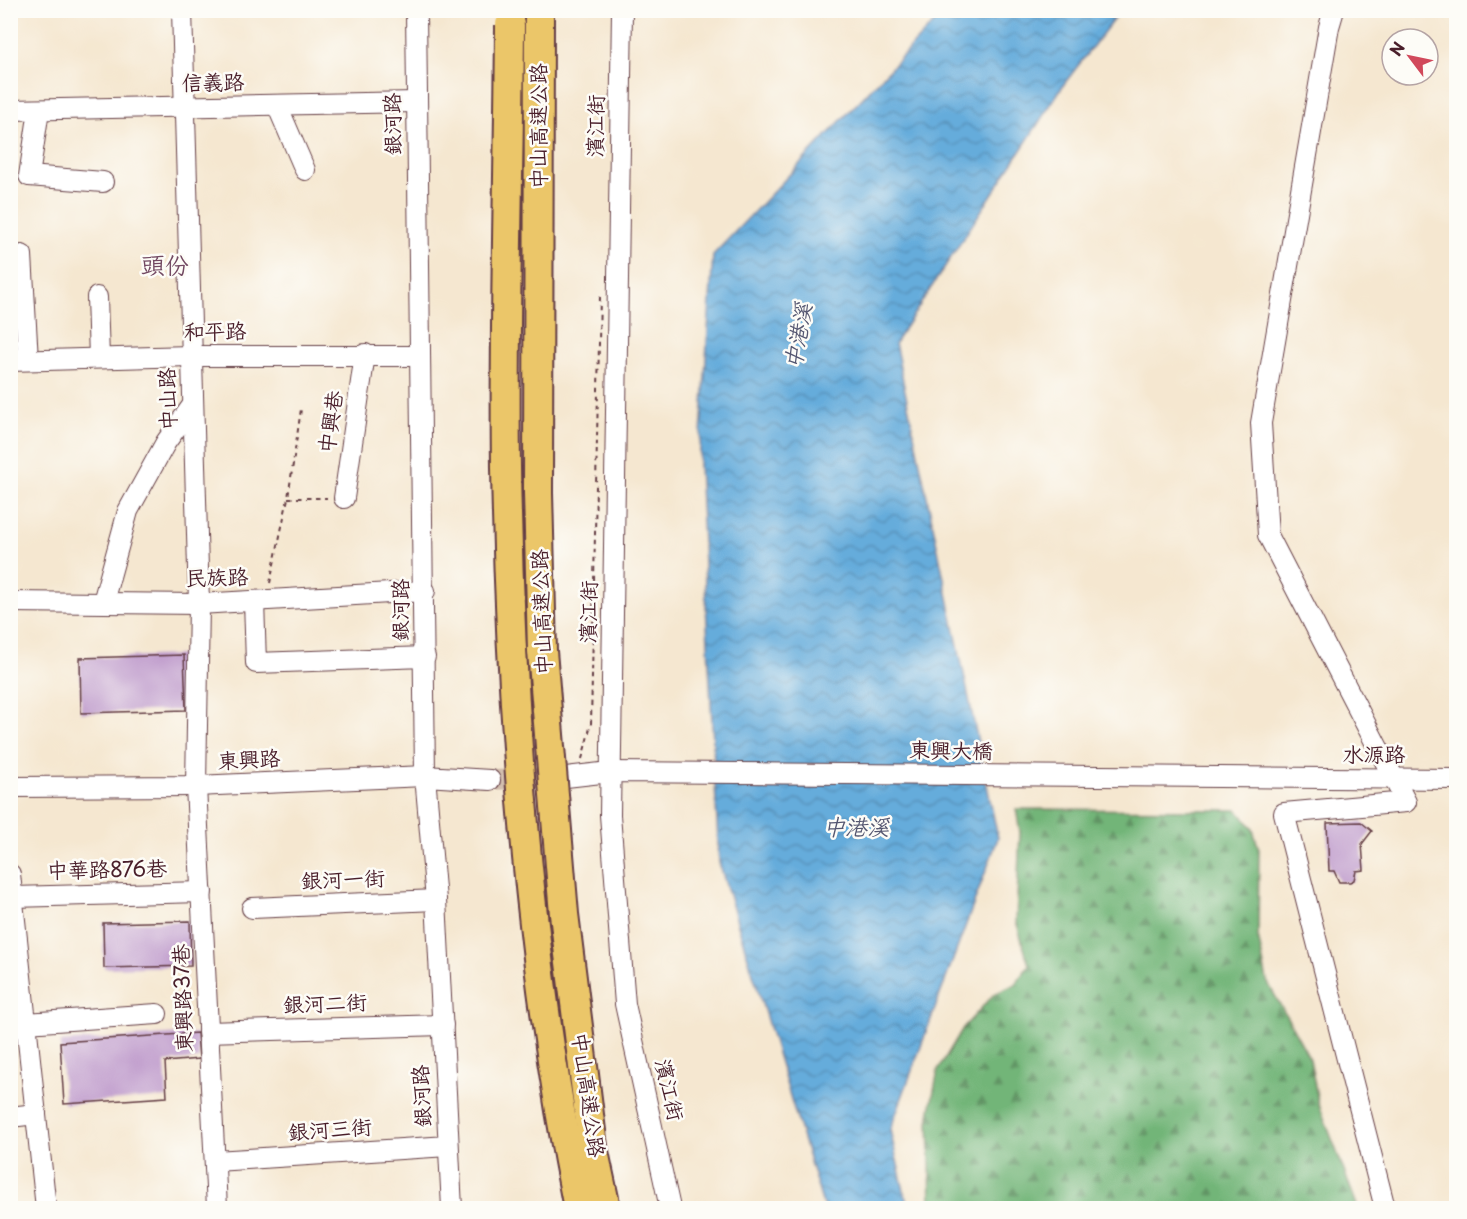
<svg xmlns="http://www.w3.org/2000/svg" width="1467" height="1219" font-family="'Playpen Sans','LXGW WenKai TC',sans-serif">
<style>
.forest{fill:url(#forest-firs);stroke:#5e6a52;stroke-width:1.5}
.water{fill:url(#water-waves);stroke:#586683;stroke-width:1.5}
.building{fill:#bf9bcc}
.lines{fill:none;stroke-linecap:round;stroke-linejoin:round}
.minor-tunnel{stroke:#d3bfaf;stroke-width:20;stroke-dasharray:20 10;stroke-linecap:butt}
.minor-casing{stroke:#643d44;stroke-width:22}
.path{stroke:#643d44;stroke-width:2;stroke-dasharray:4.5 4.5;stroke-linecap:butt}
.minor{stroke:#fff;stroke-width:20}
.highway-bridge-casing{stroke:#643d44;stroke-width:32;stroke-linecap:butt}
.highway-bridge{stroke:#ebc669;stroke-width:28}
.labels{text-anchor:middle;stroke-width:5;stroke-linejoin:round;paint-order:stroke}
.street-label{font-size:21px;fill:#4a1f2b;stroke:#fdfcf7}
.water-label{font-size:22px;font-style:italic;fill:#555771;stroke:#fdfcf7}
.quarter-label{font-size:24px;fill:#734a63;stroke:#fdfcf7}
</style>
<defs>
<pattern id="forest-firs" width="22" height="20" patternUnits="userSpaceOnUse" patternTransform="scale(1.5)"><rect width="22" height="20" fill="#72b578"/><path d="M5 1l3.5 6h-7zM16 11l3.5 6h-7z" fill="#609363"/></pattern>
<pattern id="water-waves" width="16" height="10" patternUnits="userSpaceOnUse" patternTransform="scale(1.5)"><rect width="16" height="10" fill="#65acdb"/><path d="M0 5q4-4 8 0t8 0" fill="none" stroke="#558bb2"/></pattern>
</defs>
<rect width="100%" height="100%" fill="#fdfcf7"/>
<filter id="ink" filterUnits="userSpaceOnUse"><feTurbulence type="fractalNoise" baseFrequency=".0167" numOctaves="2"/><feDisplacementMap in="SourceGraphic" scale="12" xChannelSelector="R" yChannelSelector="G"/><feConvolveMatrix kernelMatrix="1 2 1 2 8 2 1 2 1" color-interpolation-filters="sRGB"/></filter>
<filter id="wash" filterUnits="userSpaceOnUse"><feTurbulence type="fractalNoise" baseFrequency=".008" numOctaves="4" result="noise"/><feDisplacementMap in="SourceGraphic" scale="24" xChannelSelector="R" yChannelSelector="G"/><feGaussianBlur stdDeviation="1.35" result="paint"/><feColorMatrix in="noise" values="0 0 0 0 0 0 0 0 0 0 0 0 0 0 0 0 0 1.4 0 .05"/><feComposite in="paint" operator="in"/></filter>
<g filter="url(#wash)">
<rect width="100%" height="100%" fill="#f5e7d0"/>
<path class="forest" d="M1016 809 1237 810 1252 827 1259 849 1258 936 1267 981 1310 1059 1318 1102 1358 1208H931L929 1115 938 1070 963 1028 994 994 1016 984 1029 965 1016 921 1020 832Z"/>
<path class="water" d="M945 11H1120L1064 84 895 343 998 838 890 1130 908 1208H824L719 862 699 464 713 255Z"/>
<g id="blocks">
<g class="building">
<path d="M184 655 186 710 81 713 80 658Z"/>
<path d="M1361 822 1372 831 1362 844 1364 870 1356 871 1354 880 1350 882H1339L1334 871H1329L1327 823Z"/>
<path d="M190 921 191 966 104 968 103 923Z"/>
<path d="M197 1033 199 1059 165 1062 167 1097 64 1104 60 1042Z"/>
</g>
</g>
</g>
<g filter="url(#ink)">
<use href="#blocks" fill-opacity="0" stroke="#643d44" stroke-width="1.5"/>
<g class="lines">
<path class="minor-tunnel" d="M490 780 565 777"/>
<defs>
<g id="minor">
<path d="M182 10 199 604 196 786 217 1208"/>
<path d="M416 10 425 776 436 900 452 1208"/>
<path d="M622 10 610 815 625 1004 670 1208"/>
<path d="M1334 10 1329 27 1261 423 1268 535 1406 802 1284 813 1385 1208"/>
<path d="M277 105 305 170"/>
<path d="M10 110 416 102"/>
<path d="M39 110 29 176 103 182"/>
<path d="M22 255 28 360"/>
<path d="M97 297 99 358"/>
<path d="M10 361 190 356H419"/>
<path d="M344 498 365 354"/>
<path d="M254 601 256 663 425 657"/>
<path d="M10 602 199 604 425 591"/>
<path d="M103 602 128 511 166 442 192 406"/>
<path d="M566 777 610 772 1456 779"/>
<path d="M10 787 196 786 425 776 490 780"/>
<path d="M10 874 46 1208"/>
<path d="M13 897 202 892"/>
<path d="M252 908 436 900"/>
<path d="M26 1023 157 1014"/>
<path d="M208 1032 443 1025"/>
<path d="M10 1117 36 1114"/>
<path d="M215 1161 448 1146"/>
</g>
</defs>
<use href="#minor" class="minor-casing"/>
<g class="path">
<path d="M288 498H327"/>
<path d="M270 583 288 498 301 409"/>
<path d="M582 759 591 724 600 295"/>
</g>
<use href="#minor" class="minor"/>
<defs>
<g id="highway-bridge">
<path d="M539 10 538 493 542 651 564 914 593 1147 606 1208"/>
<path d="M510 25C509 173 504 320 506 467 510 715 529 965 578 1208"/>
</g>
</defs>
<use href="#highway-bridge" class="highway-bridge-casing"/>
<use href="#highway-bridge" class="highway-bridge"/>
</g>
</g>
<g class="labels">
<g class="street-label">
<text transform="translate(213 83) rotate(-1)" y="7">信義路</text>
<text transform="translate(393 124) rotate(-91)" y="7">銀河路</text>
<text transform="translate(539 126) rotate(-90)" y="7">中山高速公路</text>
<text transform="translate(596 126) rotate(-89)" y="7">濱江街</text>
<text transform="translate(215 332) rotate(-1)" y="7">和平路</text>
<text transform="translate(168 399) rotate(-92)" y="7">中山路</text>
<text transform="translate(331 422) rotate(-82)" y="7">中興巷</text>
<text transform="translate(217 578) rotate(-2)" y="7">民族路</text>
<text transform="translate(401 610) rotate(-90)" y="7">銀河路</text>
<text transform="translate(542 612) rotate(-92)" y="7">中山高速公路</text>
<text transform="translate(589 612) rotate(-89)" y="7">濱江街</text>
<text transform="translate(951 751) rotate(1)" y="7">東興大橋</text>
<text x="1374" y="762">水源路</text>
<text transform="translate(249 760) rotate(-3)" y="7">東興路</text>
<text transform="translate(107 870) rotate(-1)" y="7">中華路876巷</text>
<text transform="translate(343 880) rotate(-2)" y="7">銀河一街</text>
<text transform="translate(183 998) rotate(-92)" y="7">東興路37巷</text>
<text transform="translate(325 1004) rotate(-2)" y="7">銀河二街</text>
<text transform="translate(669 1090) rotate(77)" y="7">濱江街</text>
<text transform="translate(588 1095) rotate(82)" y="7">中山高速公路</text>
<text transform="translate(422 1096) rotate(-93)" y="7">銀河路</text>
<text transform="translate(330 1130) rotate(-4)" y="7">銀河三街</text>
</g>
<g class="water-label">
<text transform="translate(798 336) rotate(-80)" y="8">中港溪</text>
<text x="856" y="835">中港溪</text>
</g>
<g class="quarter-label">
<text x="165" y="274">頭份</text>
</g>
</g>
<rect width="1467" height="1219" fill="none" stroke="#fdfcf7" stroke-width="36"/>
<g transform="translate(1410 57) rotate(302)"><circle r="28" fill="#fdfcf7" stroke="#b5a4a5" stroke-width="1.5"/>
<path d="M0-4.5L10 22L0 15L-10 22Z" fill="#d1495b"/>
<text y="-9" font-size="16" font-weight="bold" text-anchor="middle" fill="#4a1f2b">N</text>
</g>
</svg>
